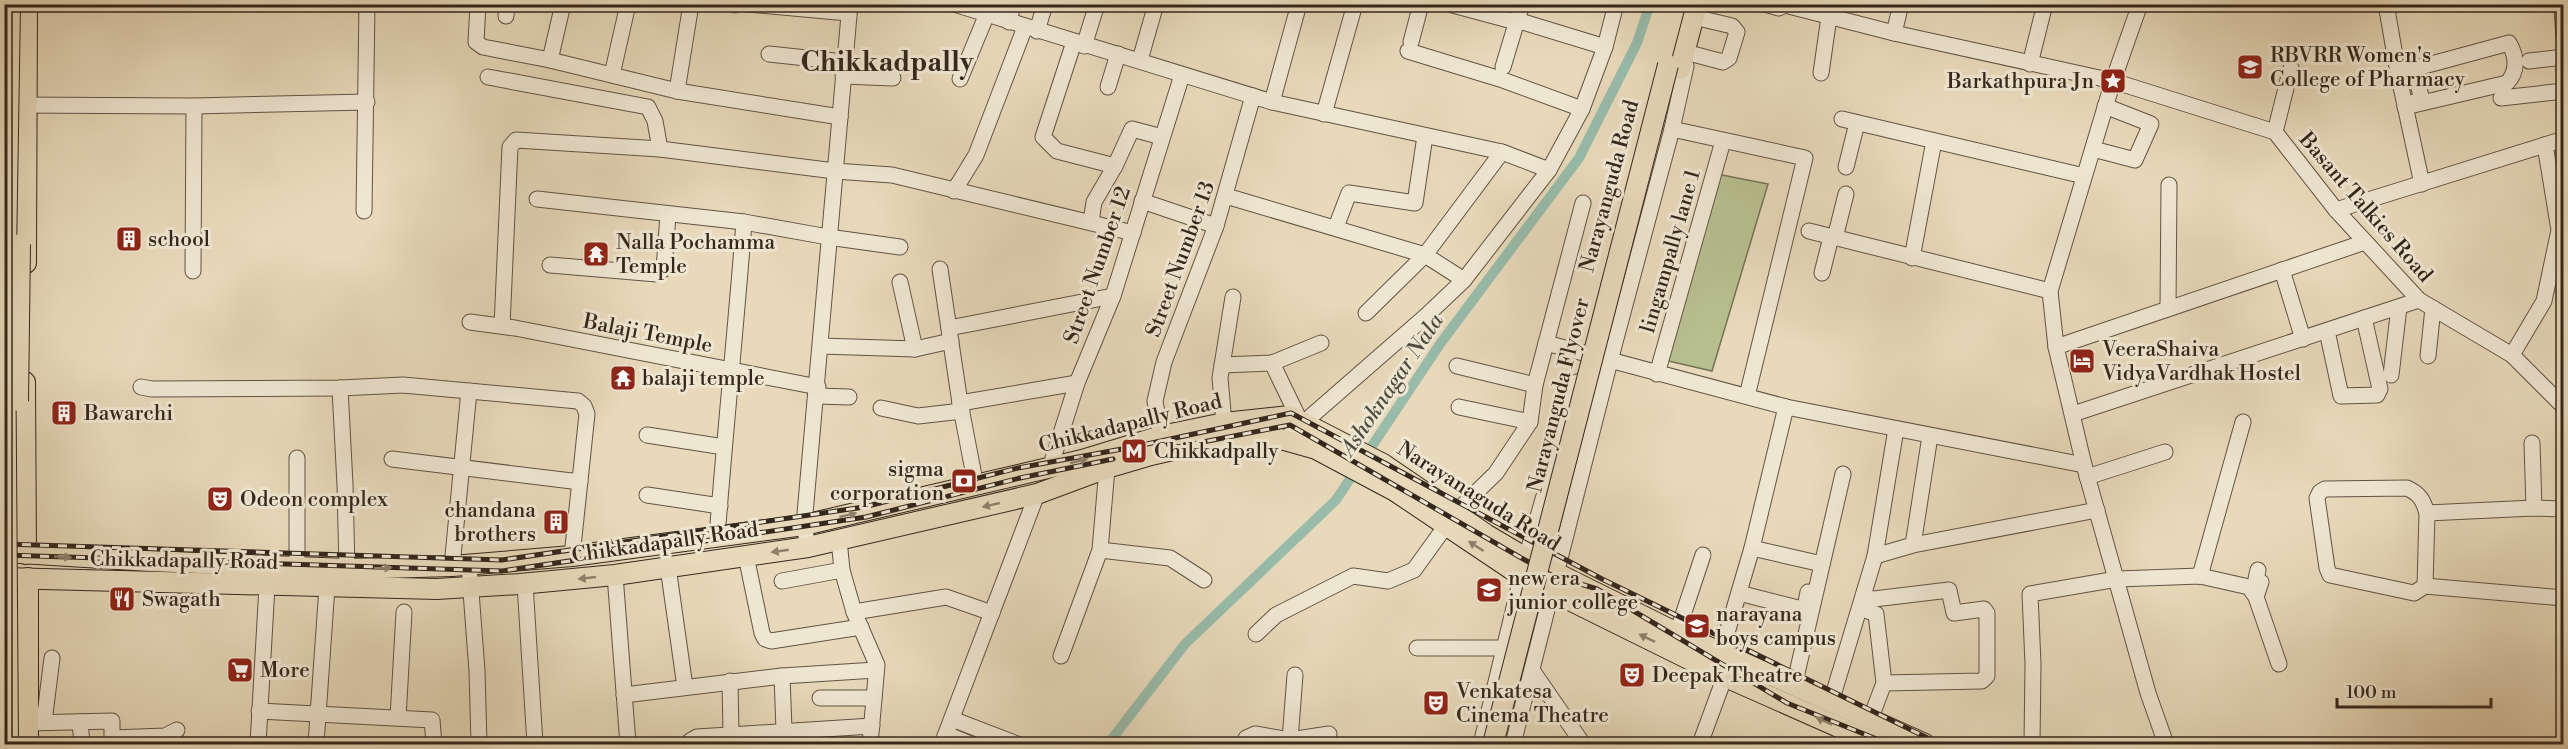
<svg xmlns="http://www.w3.org/2000/svg" width="2568" height="749" font-family="'Libre Bodoni',serif">
<style>
.green{fill:#b7bf8f;stroke:#767356;stroke-width:1.5}
.lines{fill:none;stroke-linecap:round;stroke-linejoin:round}
.canal{stroke:#98bbaa;stroke-width:10}
.minor-casing{stroke:#615444;stroke-width:17}
.major-casing{stroke:#34271c;stroke-width:22}
.minor{stroke:#efe6d2;stroke-width:15}
.major{stroke:#e7d9ba;stroke-width:20}
.rail-casing{stroke:#34271c;stroke-width:5}
.rail{stroke:#efe6d2;stroke-width:3;stroke-dasharray:9;stroke-linecap:butt}
.major-bridge-casing{stroke:#34271c;stroke-width:22;stroke-linecap:butt}
.major-bridge{stroke:#e7d9ba;stroke-width:20}
.oneway{fill:#8e806b}
.labels{text-anchor:middle;stroke-width:6;stroke-linejoin:round;paint-order:stroke}
.poi-label{font-size:21px;fill:#34271c;stroke:#efe6d2;text-anchor:start}
.street-label{font-size:21px;fill:#34271c;stroke:#efe6d2}
.water-label{font-size:22px;font-style:italic;fill:#4d4c40;stroke:#efe6d2}
.district-label{font-size:27px;font-weight:bold;fill:#34271c;stroke:#efe6d2}
</style>
<rect width="100%" height="100%" fill="#e7d9ba"/>
<filter id="stains"><feTurbulence type="fractalNoise" baseFrequency=".00333" numOctaves="4"/><feColorMatrix values="0 0 0 0 .2 0 0 0 0 .09 0 0 0 0 .02 0 0 0 .5 -.17"/></filter>
<radialGradient id="worn" r=".72"><stop offset=".6" stop-color="#630" stop-opacity="0"/><stop offset="1" stop-color="#630" stop-opacity=".3"/></radialGradient>
<path class="green" d="M1717 174 1768 184 1712 371 1664 360Z"/>
<g class="lines">
<path class="canal" d="M1108 744 1185 644 1336 500 1440 344 1579 158 1637 43 1650 4"/>
<defs>
<g id="minor">
<path d="M478 4 476 42 483 47 550 60 677 91 840 117"/>
<path d="M734 4 735 5"/>
<path d="M747 4 848 13"/>
<path d="M954 4 1272 102 1502 152 1549 170"/>
<path d="M1449 4 1516 22"/>
<path d="M1765 4 1779 8 1785 5 1894 33 2113 81 2275 132 2336 210 2419 300 2512 355 2564 407"/>
<path d="M2140 4 2113 81 2050 291 2056 347 2084 465 2148 693 2166 744"/>
<path d="M2386 4 2398 73 2422 184"/>
<path d="M2562 10 2564 36"/>
<path d="M506 16 507 4"/>
<path d="M1009 22 1013 4"/>
<path d="M1523 22 1605 47"/>
<path d="M1037 31 1045 4"/>
<path d="M1894 33 1901 4"/>
<path d="M1074 42 1043 137 1057 151 1115 166"/>
<path d="M1411 42 1421 4"/>
<path d="M1084 46 1097 4"/>
<path d="M1408 51 1500 79 1582 109"/>
<path d="M1685 52 1723 62 1729 58 1737 32 1732 26 1694 17"/>
<path d="M769 54 844 62"/>
<path d="M550 60 563 4"/>
<path d="M1140 60 1156 4"/>
<path d="M2529 61 2564 57"/>
<path d="M2030 64 2045 4"/>
<path d="M1503 67 1522 4"/>
<path d="M1821 73 1829 17"/>
<path d="M2398 73 2509 43C2517 57 2518 71 2507 83L2405 107"/>
<path d="M612 75 628 4"/>
<path d="M843 76 893 78"/>
<path d="M488 77 648 107 655 121 660 149"/>
<path d="M960 79 987 14"/>
<path d="M1108 87 1118 54"/>
<path d="M677 91 691 4"/>
<path d="M2501 98 2564 91"/>
<path d="M1272 102 1299 4"/>
<path d="M2411 103 2422 100 2414 69"/>
<path d="M17 105 194 106 367 102"/>
<path d="M1324 114 1355 4"/>
<path d="M1842 119 2084 176"/>
<path d="M1672 129 1805 158 1747 396"/>
<path d="M2275 132 2291 68"/>
<path d="M2093 149 2135 160 2151 124 2105 106"/>
<path d="M1846 167 1857 123"/>
<path d="M954 191 976 155 1025 27"/>
<path d="M1226 196 1425 255 1464 280"/>
<path d="M537 199 744 222 828 237 900 247"/>
<path d="M1142 201 1216 226"/>
<path d="M2336 210 2564 139"/>
<path d="M364 211 367 4"/>
<path d="M1091 222 1094 202 1115 166 1132 129 1162 137"/>
<path d="M1336 227 1349 193 1415 203 1425 136"/>
<path d="M1809 231 2050 291"/>
<path d="M1835 238 1846 194"/>
<path d="M1912 258 1934 141"/>
<path d="M550 265 657 274 664 269 668 215"/>
<path d="M940 269 960 403 976 486"/>
<path d="M2282 270 2303 339"/>
<path d="M193 271 194 106"/>
<path d="M1822 273 1831 237"/>
<path d="M900 282 915 349"/>
<path d="M2168 309 2169 185"/>
<path d="M1366 313 1425 255 1502 152"/>
<path d="M470 322 515 328 818 387"/>
<path d="M502 326 510 147 516 140 660 149 835 171 892 175 1133 233"/>
<path d="M949 328 1113 296"/>
<path d="M2327 331 2341 396 2377 395 2380 389 2364 318"/>
<path d="M1546 343 1786 407 2084 465"/>
<path d="M821 346 915 349 951 341"/>
<path d="M2056 347 2365 242"/>
<path d="M2512 355 2544 301 2559 230 2545 145"/>
<path d="M2428 356 2433 308"/>
<path d="M1272 363 1301 423"/>
<path d="M1222 365 1272 363 1321 343"/>
<path d="M1457 366 1535 385"/>
<path d="M1657 374 1723 141"/>
<path d="M2391 375 2399 307"/>
<path d="M141 387 152 389 340 388 403 385 578 401 584 406 587 414 572 556"/>
<path d="M340 388 345 485 347 569"/>
<path d="M817 396 849 397"/>
<path d="M960 403 1077 383"/>
<path d="M1459 407 1530 422"/>
<path d="M881 408 918 416 962 411"/>
<path d="M2073 414 2419 300"/>
<path d="M1224 423 1220 378 1233 297"/>
<path d="M647 435 724 447"/>
<path d="M1161 436 1155 401 1164 362 1216 226 1253 96"/>
<path d="M1285 439 1426 316 1464 280 1549 170 1582 109 1605 47 1616 4"/>
<path d="M2532 443 2534 508"/>
<path d="M392 459 580 482"/>
<path d="M1050 468 1077 383 1113 296 1182 75"/>
<path d="M2087 477 2165 452"/>
<path d="M647 495 720 506"/>
<path d="M2564 509 2534 508 2427 513C2423 500 2420 494 2407 488L2325 489 2320 492 2317 498 2327 568 2330 575 2414 593 2425 586 2564 598"/>
<path d="M1455 513 1496 473 1530 422 1535 385 1583 203"/>
<path d="M717 537C725 432 736 327 744 222"/>
<path d="M839 540 842 570 854 612 877 665 870 744"/>
<path d="M1913 545 1930 436"/>
<path d="M808 547 804 525 850 4"/>
<path d="M1752 548 1822 564"/>
<path d="M1100 550 1170 558 1204 580"/>
<path d="M746 556 762 633 765 639 771 641 861 627"/>
<path d="M1875 556 1913 545 2097 510"/>
<path d="M469 565 477 671 479 744"/>
<path d="M452 566 469 391"/>
<path d="M297 567V458"/>
<path d="M668 567 685 687"/>
<path d="M615 575 628 744"/>
<path d="M2200 576 2243 422"/>
<path d="M782 581 842 570"/>
<path d="M525 584 535 744"/>
<path d="M2425 586 2427 513"/>
<path d="M1739 593 1802 609 1805 607 1808 592"/>
<path d="M1864 597 1874 599 1949 590 1954 613 1984 609 1987 613V676L1982 681 1884 683 1870 720"/>
<path d="M2256 597 2261 582 2256 579 2258 570"/>
<path d="M1860 608 1876 614 1884 683"/>
<path d="M854 612 946 597 992 613"/>
<path d="M1677 633 1703 555"/>
<path d="M1256 634 1276 615 1353 576 1388 581 1414 570 1445 527"/>
<path d="M1417 648H1506"/>
<path d="M1061 656 1100 550 1107 468"/>
<path d="M1532 670 1583 744"/>
<path d="M782 676 876 670"/>
<path d="M730 681 731 734"/>
<path d="M1794 686 1843 474"/>
<path d="M624 695 782 676 784 730"/>
<path d="M820 698H874"/>
<path d="M1831 702 1875 556 1896 429"/>
<path d="M259 711 432 720 434 744"/>
<path d="M398 718 404 612"/>
<path d="M952 719 1017 744"/>
<path d="M44 722 52 658"/>
<path d="M80 722 82 744"/>
<path d="M28 723 112 721V738L165 736 177 730"/>
<path d="M946 734 970 744"/>
<path d="M1290 740 1295 675"/>
<path d="M258 744 267 586"/>
<path d="M316 744 327 587"/>
<path d="M689 744 690 741 697 737 872 726"/>
<path d="M942 744 1037 494"/>
<path d="M1244 744 1246 738 1255 734 1290 740 1329 734"/>
<path d="M1481 744 1526 558 1577 382"/>
<path d="M1513 744 1610 361 1672 129 1686 66 1683 59"/>
<path d="M1700 744 1725 676 1721 653 1752 548 1786 407"/>
<path d="M2032 744 2033 664 2030 594 2117 579 2200 576 2249 587 2256 597 2279 664"/>
</g>
<g id="major">
<path d="M1680 69 1697 4"/>
<path d="M26 263 27 4"/>
<path d="M25 382 26 554"/>
<path d="M4 552 150 561 347 569 452 566 572 556 804 525 1082 460 1161 436 1224 423 1290 416 1383 464 1487 535 1526 558 1677 633 1925 744"/>
<path d="M4 578 437 589 520 584 615 575 808 547 1037 494 1107 468 1151 455 1225 438H1277L1316 449 1395 491 1523 577 1719 674 1877 744"/>
<path d="M28 578V744"/>
</g>
</defs>
<use href="#minor" class="minor-casing"/>
<use href="#major" class="major-casing"/>
<use href="#minor" class="minor"/>
<use href="#major" class="major"/>
<defs>
<g id="rail">
<path d="M1172 448 1290 425 1551 575 1597 589 1787 703 1889 744"/>
<path d="M4 544 502 560 864 507 1018 468 1133 447 1291 413 1602 579 1940 744"/>
<path d="M4 555 502 571 866 517 1020 478 1113 459"/>
</g>
</defs>
<use href="#rail" class="rail-casing"/>
<use href="#rail" class="rail"/>
<defs>
<g id="major-bridge">
<path d="M18 401 20 244"/>
<path d="M8 744 5 318 10 4"/>
<path d="M1493 744 1668 65"/>
</g>
</defs>
<use href="#major-bridge" class="major-bridge-casing"/>
<use href="#major-bridge" class="major-bridge"/>
</g>
<defs><path id="oneway-solid" d="M-6-.8H1V-3.2L6.5 0L1 3.2V.8H-6Z" transform="scale(1.5)"/></defs>
<g class="oneway">
<use href="#oneway-solid" transform="translate(1079 461) rotate(-14)"/>
<use href="#oneway-solid" transform="translate(991 505) rotate(167)"/>
<use href="#oneway-solid" transform="translate(848 515) rotate(-13)"/>
<use href="#oneway-solid" transform="translate(1476 546) rotate(-147)"/>
<use href="#oneway-solid" transform="translate(780 551) rotate(172)"/>
<use href="#oneway-solid" transform="translate(63 557) rotate(3)"/>
<use href="#oneway-solid" transform="translate(383 568) rotate(-2)"/>
<use href="#oneway-solid" transform="translate(587 578) rotate(174)"/>
<use href="#oneway-solid" transform="translate(1647 638) rotate(-154)"/>
<use href="#oneway-solid" transform="translate(1824 721) rotate(-156)"/>
</g>
<defs>
<symbol id="university-square" viewBox="-11 -11 22 22"><rect x="-9" y="-9" width="18" height="18" rx="4" fill="#8f2418" stroke="#efe6d2"/><path d="M0-5L7-2L0 1L-7-2ZM-4 1L0 2.5L4 1V4Q0 6-4 4Z" fill="#fff"/></symbol>
<symbol id="sight-square" viewBox="-11 -11 22 22"><rect x="-9" y="-9" width="18" height="18" rx="4" fill="#8f2418" stroke="#efe6d2"/><path d="M0-6L1.8-2.2L6-1.7L2.9 1.2L3.7 5.4L0 3.3L-3.7 5.4L-2.9 1.2L-6-1.7L-1.8-2.2Z" fill="#fff"/></symbol>
<symbol id="building-square" viewBox="-11 -11 22 22"><rect x="-9" y="-9" width="18" height="18" rx="4" fill="#8f2418" stroke="#efe6d2"/><path d="M-4-6H4V6H1V3H-1V6H-4ZM-2.5-4.3h1.7v1.8h-1.7ZM.8-4.3h1.7v1.8H.8ZM-2.5-1h1.7V.8h-1.7ZM.8-1h1.7V.8H.8Z" fill="#fff"/></symbol>
<symbol id="temple-square" viewBox="-11 -11 22 22"><rect x="-9" y="-9" width="18" height="18" rx="4" fill="#8f2418" stroke="#efe6d2"/><path d="M0-6L5-2H3V0L6.5 2.5H4V6H1.5V3h-3V6H-4V2.5H-6.5L-3 0V-2H-5Z" fill="#fff"/></symbol>
<symbol id="hotel-square" viewBox="-11 -11 22 22"><rect x="-9" y="-9" width="18" height="18" rx="4" fill="#8f2418" stroke="#efe6d2"/><path d="M-6-4.5h1.5V1H6V5H4.5V3h-9V5H-6ZM-4 0a1.8 1.8 0 1 1 3.6 0ZM.5 0V-2.5h3Q6-2.5 6 0Z" fill="#fff"/></symbol>
<symbol id="metro-square" viewBox="-11 -11 22 22"><rect x="-9" y="-9" width="18" height="18" rx="4" fill="#8f2418" stroke="#efe6d2"/><path d="M-5.5 5V-5H-3L0 0L3-5H5.5V5H3V-.5L0 4L-3-.5V5Z" fill="#fff"/></symbol>
<symbol id="bank-square" viewBox="-11 -11 22 22"><rect x="-9" y="-9" width="18" height="18" rx="4" fill="#8f2418" stroke="#efe6d2"/><path d="M-6-4H6V4H-6ZM0-2.3a2.3 2.3 0 1 0 0 4.6a2.3 2.3 0 1 0 0-4.6Z" fill="#fff"/></symbol>
<symbol id="theatre-square" viewBox="-11 -11 22 22"><rect x="-9" y="-9" width="18" height="18" rx="4" fill="#8f2418" stroke="#efe6d2"/><path d="M-5-5.5Q0-4 5-5.5V0Q5 5 0 6Q-5 5-5 0ZM-3.3-2.5H-1v1.5H-3.3ZM1-2.5H3.3v1.5H1ZM-2.8 1Q0 5.5 2.8 1Z" fill="#fff"/></symbol>
<symbol id="restaurant-square" viewBox="-11 -11 22 22"><rect x="-9" y="-9" width="18" height="18" rx="4" fill="#8f2418" stroke="#efe6d2"/><path d="M-5-6h1v4h1v-4h1v4h1v-4h1v5L-1.5 .5V6h-2V.5L-5-1ZM5-6V6H3V1.5H1.5Q1.5-4 5-6Z" fill="#fff"/></symbol>
<symbol id="supermarket-square" viewBox="-11 -11 22 22"><rect x="-9" y="-9" width="18" height="18" rx="4" fill="#8f2418" stroke="#efe6d2"/><path d="M-6-5.5h2.5l.6 2H6L4.5 2H-2.5L-4.4-4H-6ZM-1.5 3.2a1.3 1.3 0 1 0 .1 0ZM3 3.2a1.3 1.3 0 1 0 .1 0Z" fill="#fff"/></symbol>
</defs>
<g fill-rule="evenodd">
<use href="#university-square" x="2235" y="52" width="30" height="30"/>
<use href="#sight-square" x="2098" y="66" width="30" height="30"/>
<use href="#building-square" x="114" y="224" width="30" height="30"/>
<use href="#temple-square" x="581" y="239" width="30" height="30"/>
<use href="#hotel-square" x="2067" y="346" width="30" height="30"/>
<use href="#temple-square" x="608" y="363" width="30" height="30"/>
<use href="#building-square" x="49" y="398" width="30" height="30"/>
<use href="#metro-square" x="1119" y="436" width="30" height="30"/>
<use href="#bank-square" x="949" y="466" width="30" height="30"/>
<use href="#theatre-square" x="205" y="484" width="30" height="30"/>
<use href="#building-square" x="541" y="507" width="30" height="30"/>
<use href="#university-square" x="1474" y="575" width="30" height="30"/>
<use href="#restaurant-square" x="107" y="584" width="30" height="30"/>
<use href="#university-square" x="1682" y="611" width="30" height="30"/>
<use href="#supermarket-square" x="225" y="655" width="30" height="30"/>
<use href="#theatre-square" x="1617" y="660" width="30" height="30"/>
<use href="#theatre-square" x="1421" y="688" width="30" height="30"/>
</g>
<g class="labels">
<g class="poi-label">
<text x="2270" y="62">RBVRR Women's<tspan x="2270" dy="24">College of Pharmacy</tspan></text>
<text x="2094" y="88" text-anchor="end">Barkathpura Jn</text>
<text x="148" y="246">school</text>
<text x="616" y="249">Nalla Pochamma<tspan x="616" dy="24">Temple</tspan></text>
<text x="2102" y="356">VeeraShaiva<tspan x="2102" dy="24">VidyaVardhak Hostel</tspan></text>
<text x="642" y="385">balaji temple</text>
<text x="84" y="420">Bawarchi</text>
<text x="1154" y="458">Chikkadpally</text>
<text x="944" y="476" text-anchor="end">sigma<tspan x="944" dy="24">corporation</tspan></text>
<text x="240" y="506">Odeon complex</text>
<text x="536" y="517" text-anchor="end">chandana<tspan x="536" dy="24">brothers</tspan></text>
<text x="1508" y="585">new era<tspan x="1508" dy="24">junior college</tspan></text>
<text x="142" y="606">Swagath</text>
<text x="1716" y="621">narayana<tspan x="1716" dy="24">boys campus</tspan></text>
<text x="260" y="677">More</text>
<text x="1652" y="682">Deepak Theatre</text>
<text x="1456" y="698">Venkatesa<tspan x="1456" dy="24">Cinema Theatre</tspan></text>
</g>
<g class="street-label">
<text transform="translate(1609 186) rotate(-75)" y="7">Narayanguda Road</text>
<text transform="translate(2366 207) rotate(49)" y="7">Basant Talkies Road</text>
<text transform="translate(1670 251) rotate(-74)" y="7">lingampally lane 1</text>
<text transform="translate(1180 259) rotate(-70)" y="7">Street Number 13</text>
<text transform="translate(1097 265) rotate(-71)" y="7">Street Number 12</text>
<text transform="translate(648 333) rotate(11)" y="7">Balaji Temple</text>
<text transform="translate(1558 395) rotate(-76)" y="7">Narayanguda Flyover</text>
<text transform="translate(1130 423) rotate(-14)" y="7">Chikkadapally Road</text>
<text transform="translate(1479 496) rotate(32)" y="7">Narayanaguda Road</text>
<text transform="translate(665 542) rotate(-8)" y="7">Chikkadapally Road</text>
<text transform="translate(184 560) rotate(1)" y="7">Chikkadapally Road</text>
</g>
<g class="water-label">
<text transform="translate(1391 384) rotate(-56)" y="8">Ashoknagar Nala</text>
</g>
<g class="district-label">
<text x="887" y="71">Chikkadpally</text>
</g>
</g>
<rect width="2568" height="749" fill="none" stroke="#e7d9ba" stroke-width="24"/>
<rect x="6" y="6" width="2556" height="737" fill="none" stroke="#34271c" stroke-width="3"/>
<rect x="12" y="12" width="2544" height="725" fill="none" stroke="#34271c" stroke-width="1.5"/>
<path d="M2337 698v9h154v-9" fill="none" stroke="#34271c" stroke-width="3"/>
<text x="2346" y="698" font-size="18" fill="#34271c" stroke="#efe6d2" stroke-width="4.5" paint-order="stroke">100 m</text>
<rect width="100%" height="100%" filter="url(#stains)"/>
<rect width="100%" height="100%" fill="url(#worn)"/>
</svg>
